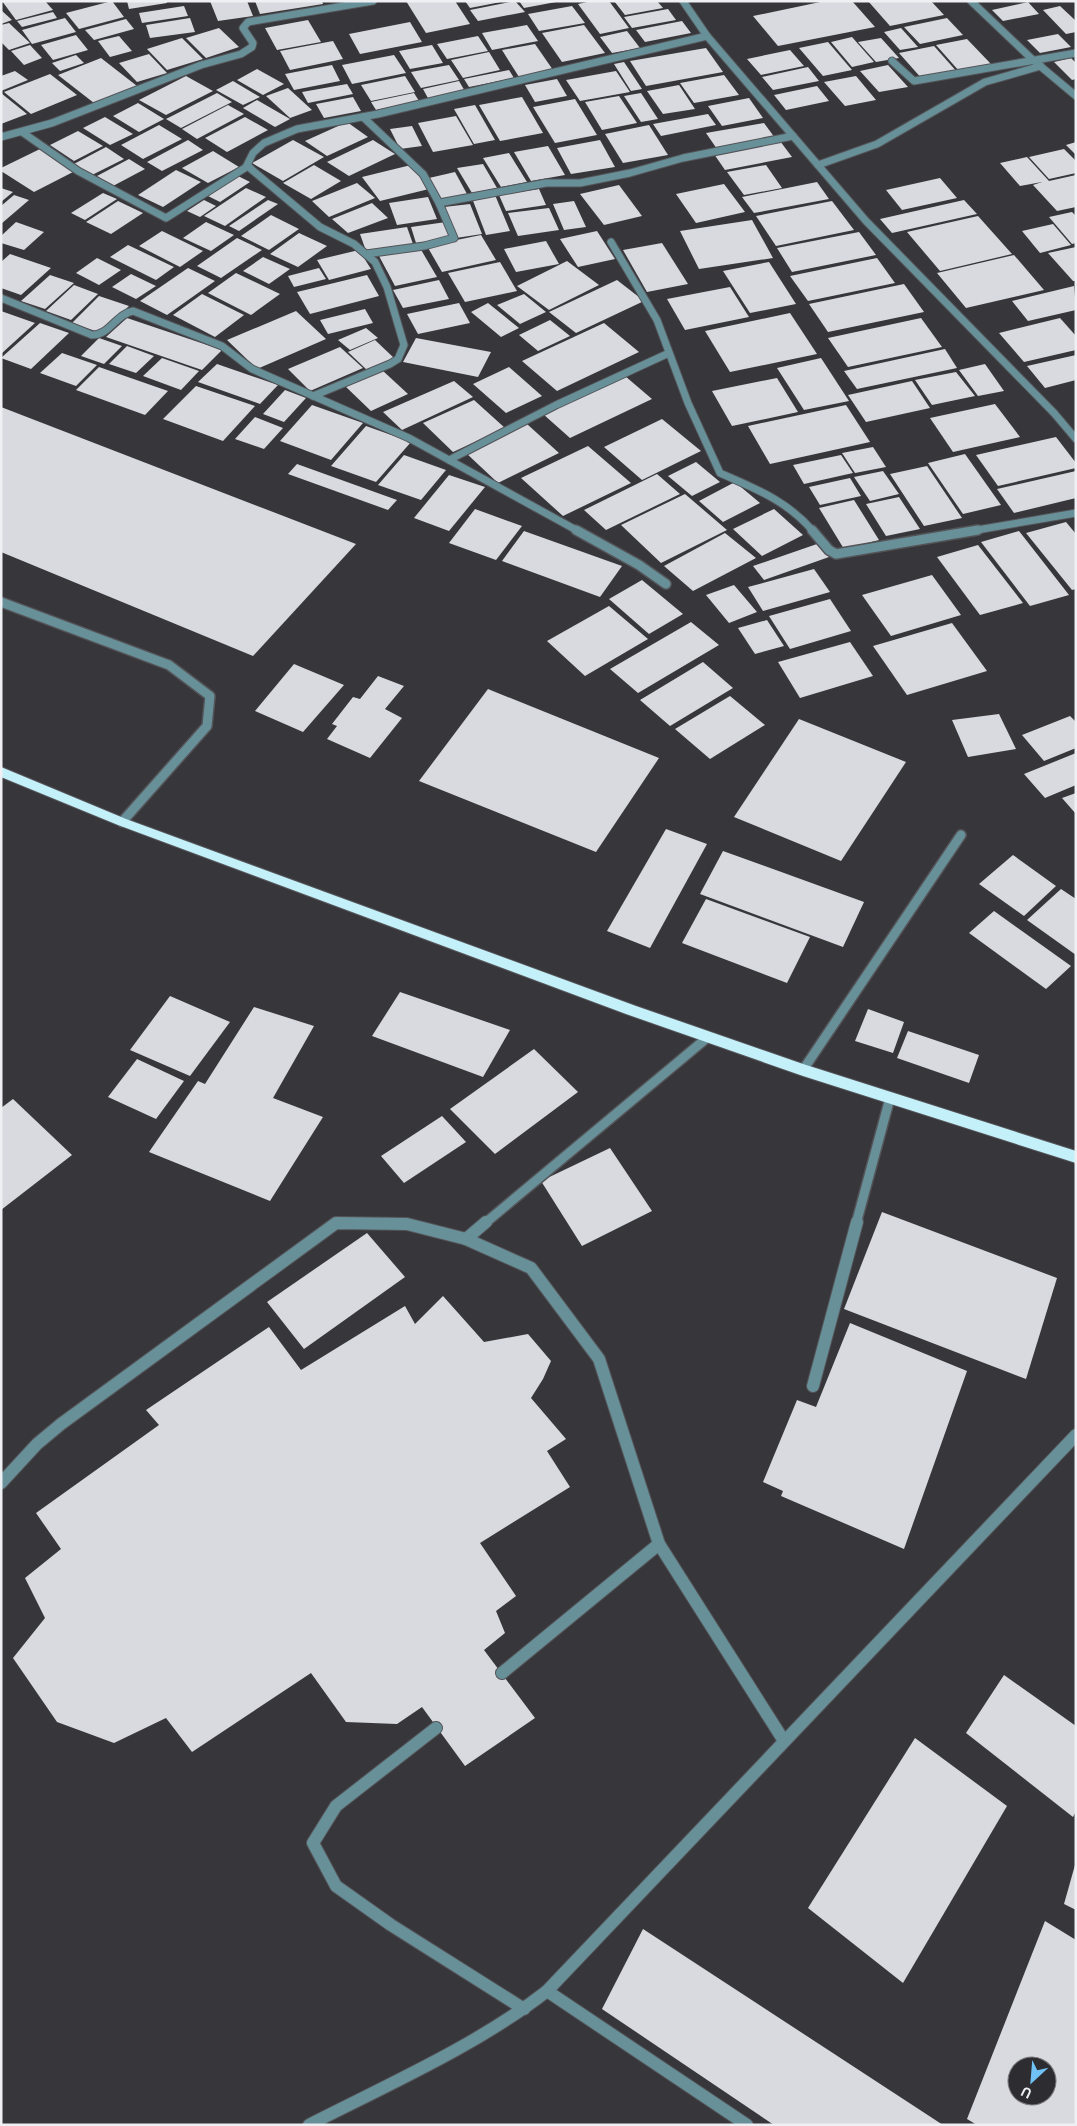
<svg xmlns="http://www.w3.org/2000/svg" width="1077" height="2126" font-family="'DM Sans',sans-serif">
<style>
.building{fill:#d9dadf;fill-rule:evenodd}
.lines{fill:none;stroke-linecap:round;stroke-linejoin:round}
.service-far1-casing{stroke:#545458;stroke-width:12}
.service-casing{stroke:#545458;stroke-width:14}
.minor-far2-casing{stroke:#545458;stroke-width:9}
.minor-far1-casing{stroke:#545458;stroke-width:12}
.minor-casing{stroke:#545458;stroke-width:14}
.trunk-casing{stroke:#545458;stroke-width:2}
.service-far1{stroke:#679099;stroke-width:9}
.service{stroke:#679099;stroke-width:12}
.minor-far2{stroke:#679099;stroke-width:7}
.minor-far1{stroke:#679099;stroke-width:9}
.minor{stroke:#679099;stroke-width:12}
.trunk{fill:#c4f0fa;fill-rule:evenodd}
</style>
<rect width="100%" height="100%" fill="#36363b"/>
<g class="building">
<path d="M2 1H45L53 10 16 20Z"/>
<path d="M112 1 124 17 79 29 66 13Z"/>
<path d="M127 1H166L167 3 129 9Z"/>
<path d="M210 1H247L253 16 218 21Z"/>
<path d="M255 1H322L323 4 260 14Z"/>
<path d="M406 1H455L470 24 426 33Z"/>
<path d="M465 1H501V2L470 8Z"/>
<path d="M515 1 525 12 478 21 470 10Z"/>
<path d="M519 1H556V2L524 8Z"/>
<path d="M592 1H609L629 28 600 34 578 4Z"/>
<path d="M614 1H657L663 8 625 15Z"/>
<path d="M825 1H852L875 27 778 46 753 16Z"/>
<path d="M868 1H931L944 15 890 26Z"/>
<path d="M1028 2 1039 14 1003 21 992 10Z"/>
<path d="M184 6 188 16 142 23 139 13Z"/>
<path d="M572 6 585 23 539 31 528 14Z"/>
<path d="M1060 6 1076 21V32L1066 34 1043 10Z"/>
<path d="M668 9 676 20 632 28 624 17Z"/>
<path d="M1 10 12 20 1 24Z"/>
<path d="M53 12 57 18 22 27 17 21Z"/>
<path d="M65 18 76 32 32 44 22 30Z"/>
<path d="M190 18 195 32 150 38 146 25Z"/>
<path d="M947 18 963 35 920 44 904 27Z"/>
<path d="M126 19 134 29 94 40 85 30Z"/>
<path d="M308 20 321 42 277 50 265 28Z"/>
<path d="M682 21 691 33 645 42 636 30Z"/>
<path d="M410 22 422 42 360 54 349 34Z"/>
<path d="M9 23 30 43 9 50 1 42V25Z"/>
<path d="M527 25 538 41 492 50 482 33Z"/>
<path d="M584 25 605 53 562 62 542 33Z"/>
<path d="M219 28 239 47 206 58 186 38Z"/>
<path d="M901 28 918 47 900 50 884 32Z"/>
<path d="M627 31 640 48 612 53 600 37Z"/>
<path d="M1058 34 1071 47 1040 53 1027 40Z"/>
<path d="M76 35 88 50 53 60 41 45Z"/>
<path d="M119 36 132 51 110 57 98 41Z"/>
<path d="M478 36 488 51 447 59 437 44Z"/>
<path d="M852 37 874 62 852 67 831 42Z"/>
<path d="M182 38 203 59 167 70 147 49Z"/>
<path d="M881 38 899 58 876 62 858 42Z"/>
<path d="M967 39 991 64 959 71 936 45Z"/>
<path d="M333 41 343 59 290 70 280 51Z"/>
<path d="M828 42 852 70 823 76 799 48Z"/>
<path d="M535 44 553 70 519 77 502 50Z"/>
<path d="M30 45 42 58 24 65 11 51Z"/>
<path d="M432 45 443 63 410 69 399 51Z"/>
<path d="M934 46 958 73 923 80 899 53Z"/>
<path d="M706 48 723 72 646 86 630 61Z"/>
<path d="M790 50 804 66 761 75 747 59Z"/>
<path d="M489 52 500 70 463 78 451 60Z"/>
<path d="M149 54 167 73 137 82 119 63Z"/>
<path d="M76 55 84 63 60 71 52 63Z"/>
<path d="M394 55 406 73 352 84 342 65Z"/>
<path d="M101 58 137 86 94 103 58 75Z"/>
<path d="M1071 58 1076 63V79L1072 80 1054 62Z"/>
<path d="M624 62 642 89 631 91 614 64Z"/>
<path d="M332 65 340 81 294 90 285 74Z"/>
<path d="M449 65 459 80 421 88 411 72Z"/>
<path d="M888 65 908 87 879 92 860 71Z"/>
<path d="M808 67 819 81 773 90 762 77Z"/>
<path d="M257 69 284 84 263 95 237 80Z"/>
<path d="M509 70 514 78 469 87 464 79Z"/>
<path d="M15 71 28 80 1 91V76Z"/>
<path d="M616 71 630 92 580 101 566 80Z"/>
<path d="M50 74 77 95 31 114 4 92Z"/>
<path d="M724 75 739 95 694 103 680 83Z"/>
<path d="M186 76 213 91 166 115 139 100Z"/>
<path d="M405 76 415 92 371 101 361 85Z"/>
<path d="M856 76 876 100 845 106 824 82Z"/>
<path d="M557 79 567 96 535 102 525 85Z"/>
<path d="M233 81 260 97 243 105 216 90Z"/>
<path d="M459 81 466 93 429 100 423 89Z"/>
<path d="M347 84 353 94 308 103 302 92Z"/>
<path d="M679 85 695 109 663 114 647 91Z"/>
<path d="M817 86 829 101 786 110 774 95Z"/>
<path d="M288 88 312 110 290 118 266 96Z"/>
<path d="M1 93 27 114 1 124Z"/>
<path d="M217 93 232 102 181 128 166 119Z"/>
<path d="M414 93 419 101 376 110 371 102Z"/>
<path d="M641 93 658 119 641 122 624 96Z"/>
<path d="M619 96 637 123 602 130 585 102Z"/>
<path d="M353 97 361 111 324 118 316 104Z"/>
<path d="M522 97 543 133 500 141 479 105Z"/>
<path d="M749 98 763 118 722 126 708 106Z"/>
<path d="M575 99 597 135 555 143 533 107Z"/>
<path d="M257 100 290 119 275 127 243 108Z"/>
<path d="M138 103 164 119 139 132 113 116Z"/>
<path d="M228 105 244 114 197 139 182 129Z"/>
<path d="M475 105 495 140 474 144 454 109Z"/>
<path d="M708 114 716 125 661 136 653 124Z"/>
<path d="M456 116 473 145 433 152 418 123Z"/>
<path d="M105 117 133 134 110 145 83 128Z"/>
<path d="M245 117 268 130 227 152 205 138Z"/>
<path d="M347 122 368 137 327 156 305 141Z"/>
<path d="M764 123 775 138 717 149 706 133Z"/>
<path d="M159 125 182 139 143 159 121 145Z"/>
<path d="M649 125 668 155 623 163 605 134Z"/>
<path d="M412 126 422 146 400 149 390 129Z"/>
<path d="M78 131 103 146 74 161 50 145Z"/>
<path d="M188 140 203 150 162 171 147 162Z"/>
<path d="M293 140 324 157 283 181 252 163Z"/>
<path d="M373 140 395 154 349 176 327 162Z"/>
<path d="M600 140 615 167 571 174 557 148Z"/>
<path d="M780 141 792 157 725 170 714 154Z"/>
<path d="M1076 142V155L1066 145Z"/>
<path d="M548 146 565 175 531 181 514 152Z"/>
<path d="M106 147 124 159 90 176 72 165Z"/>
<path d="M40 149 75 171 34 192 1 171V168Z"/>
<path d="M1064 149 1076 161V173L1049 179 1029 157Z"/>
<path d="M213 151 239 167 208 183 182 168Z"/>
<path d="M509 153 527 182 501 187 483 158Z"/>
<path d="M1027 157 1049 181 1076 175V207L1057 211 1033 185 1042 182 1020 186 1000 163Z"/>
<path d="M129 159 145 169 113 186 97 176Z"/>
<path d="M483 164 497 188 472 193 457 168Z"/>
<path d="M314 165 341 181 311 199 283 183Z"/>
<path d="M411 165 429 189 380 201 362 177Z"/>
<path d="M766 165 782 188 744 195 727 172Z"/>
<path d="M176 170 201 182 163 207 138 195Z"/>
<path d="M455 172 467 194 441 199 429 178Z"/>
<path d="M238 176 250 182 220 202 208 196Z"/>
<path d="M940 178 957 198 902 210 886 190Z"/>
<path d="M817 182 829 199 754 213 742 197Z"/>
<path d="M357 183 375 198 329 217 312 201Z"/>
<path d="M724 184 745 212 696 223 676 194Z"/>
<path d="M619 185 642 216 604 225 580 194Z"/>
<path d="M1 188 13 192 1 202Z"/>
<path d="M246 188 266 197 225 226 204 216Z"/>
<path d="M539 189 546 205 506 211 499 195Z"/>
<path d="M103 193 117 199 85 220 71 213Z"/>
<path d="M14 195 29 200 1 224V206Z"/>
<path d="M495 195 510 231 486 235 472 198Z"/>
<path d="M428 197 437 219 397 225 389 203Z"/>
<path d="M204 200 216 206 200 217 187 211Z"/>
<path d="M268 200 278 204 239 231 229 226Z"/>
<path d="M964 200 977 214 892 233 880 219Z"/>
<path d="M118 201 143 213 111 234 86 222Z"/>
<path d="M574 201 586 227 564 230 553 204Z"/>
<path d="M832 201 854 230 776 246 756 216Z"/>
<path d="M372 203 388 218 348 233 332 219Z"/>
<path d="M470 204 482 234 456 238 444 207Z"/>
<path d="M549 208 559 230 518 236 508 213Z"/>
<path d="M1072 212 1076 216V243L1072 244 1049 217Z"/>
<path d="M271 215 299 229 269 250 241 236Z"/>
<path d="M978 216 1012 254 940 271 907 232Z"/>
<path d="M752 220 773 258 699 269 680 231Z"/>
<path d="M16 222 44 232 24 250 1 243V236Z"/>
<path d="M206 222 234 235 211 251 183 238Z"/>
<path d="M446 222 453 238 416 243 411 227Z"/>
<path d="M1053 224 1071 245 1040 253 1022 231Z"/>
<path d="M407 227 413 244 366 251 360 234Z"/>
<path d="M162 231 203 251 180 267 139 246Z"/>
<path d="M597 231 615 259 578 267 560 239Z"/>
<path d="M859 232 876 255 792 272 777 248Z"/>
<path d="M299 233 327 246 298 267 270 254Z"/>
<path d="M481 235 496 260 442 272 427 246Z"/>
<path d="M237 238 262 250 221 278 197 266Z"/>
<path d="M546 241 559 264 516 272 504 249Z"/>
<path d="M662 243 688 284 647 292 623 250Z"/>
<path d="M128 245 174 267 156 280 110 257Z"/>
<path d="M1076 247V281H1073L1048 253Z"/>
<path d="M420 248 437 277 395 286 379 256Z"/>
<path d="M359 250 371 269 329 280 317 260Z"/>
<path d="M10 254 51 268 21 295 1 288V262Z"/>
<path d="M1014 255 1044 290 966 308 937 273Z"/>
<path d="M263 257 290 269 269 284 243 271Z"/>
<path d="M97 258 121 270 99 285 76 273Z"/>
<path d="M877 258 895 283 808 301 790 276Z"/>
<path d="M567 261 599 285 549 310 517 286Z"/>
<path d="M500 262 517 291 465 302 448 273Z"/>
<path d="M769 262 796 304 750 313 723 271Z"/>
<path d="M188 268 215 281 167 315 140 301Z"/>
<path d="M319 268 326 279 294 287 288 276Z"/>
<path d="M236 273 280 294 251 315 208 293Z"/>
<path d="M131 274 156 286 136 299 112 287Z"/>
<path d="M50 275 74 283 45 309 21 301Z"/>
<path d="M367 275 379 296 310 314 297 292Z"/>
<path d="M439 280 449 299 403 308 393 290Z"/>
<path d="M617 280 644 301 576 333 549 312Z"/>
<path d="M904 284 924 312 828 332 809 304Z"/>
<path d="M74 285 98 294 71 320 46 311Z"/>
<path d="M1074 286 1076 310 1028 321 1012 301Z"/>
<path d="M730 287 749 317 685 330 667 299Z"/>
<path d="M202 294 244 315 215 337 173 315Z"/>
<path d="M524 294 546 312 520 324 497 305Z"/>
<path d="M99 296 129 306 101 333 72 323Z"/>
<path d="M459 303 470 323 418 334 407 314Z"/>
<path d="M488 303 519 328 501 337 471 312Z"/>
<path d="M365 309 373 323 328 334 320 320Z"/>
<path d="M1 311 35 323 1 354Z"/>
<path d="M296 311 326 339 257 369 227 340Z"/>
<path d="M790 313 817 354 730 372 705 331Z"/>
<path d="M127 318 222 350 202 370 106 337Z"/>
<path d="M921 318 942 347 848 367 828 338Z"/>
<path d="M1060 318 1076 336V350L1024 362 999 333Z"/>
<path d="M550 320 570 336 538 351 519 335Z"/>
<path d="M40 323 69 333 31 369 1 358Z"/>
<path d="M604 323 639 352 557 391 522 361Z"/>
<path d="M366 328 378 338 350 350 338 340Z"/>
<path d="M99 338 122 346 104 364 81 356Z"/>
<path d="M416 338 491 352 478 377 403 362Z"/>
<path d="M375 340 394 358 367 370 348 352Z"/>
<path d="M127 346 154 356 136 373 109 364Z"/>
<path d="M340 347 363 368 310 391 288 369Z"/>
<path d="M945 349 957 368 857 389 844 371Z"/>
<path d="M62 353 97 365 76 386 40 373Z"/>
<path d="M1076 355V380L1045 388 1027 366Z"/>
<path d="M162 358 199 371 181 390 143 376Z"/>
<path d="M821 358 849 401 804 410 777 368Z"/>
<path d="M217 364 278 385 260 404 198 382Z"/>
<path d="M985 364 1004 391 978 396 959 370Z"/>
<path d="M99 367 168 391 145 415 76 390Z"/>
<path d="M509 367 542 396 506 413 473 384Z"/>
<path d="M382 370 408 394 371 411 345 386Z"/>
<path d="M956 372 975 396 932 405 915 380Z"/>
<path d="M625 376 652 399 570 438 543 414Z"/>
<path d="M777 378 798 412 732 426 712 391Z"/>
<path d="M454 381 473 397 402 430 383 412Z"/>
<path d="M912 381 930 408 866 422 848 395Z"/>
<path d="M196 386 255 406 223 441 163 419Z"/>
<path d="M285 390 306 398 284 422 263 414Z"/>
<path d="M474 400 505 428 453 452 423 423Z"/>
<path d="M995 404 1020 437 953 452 930 418Z"/>
<path d="M312 405 363 423 331 460 280 441Z"/>
<path d="M846 405 870 442 770 464 748 426Z"/>
<path d="M1 407 356 544 253 656 1 552Z"/>
<path d="M255 417 283 428 264 449 235 439Z"/>
<path d="M662 419 701 451 642 480 604 447Z"/>
<path d="M527 424 559 453 498 483 465 452Z"/>
<path d="M366 426 411 442 376 482 331 466Z"/>
<path d="M1056 437 1076 463V468L998 486 976 455Z"/>
<path d="M588 446 631 483 563 516 521 478Z"/>
<path d="M873 447 886 467 855 473 842 453Z"/>
<path d="M965 454 1001 505 963 514 928 463Z"/>
<path d="M404 455 446 470 421 500 378 485Z"/>
<path d="M841 455 853 473 804 484 793 465Z"/>
<path d="M696 462 720 482 692 496 668 476Z"/>
<path d="M297 464 397 500 388 510 288 474Z"/>
<path d="M927 466 962 518 924 526 890 474Z"/>
<path d="M883 471 899 494 870 501 854 477Z"/>
<path d="M1076 471V498L1014 513 997 489Z"/>
<path d="M657 474 680 494 606 530 584 510Z"/>
<path d="M449 475 485 487 449 531 414 518Z"/>
<path d="M850 478 861 496 820 505 809 487Z"/>
<path d="M735 482 760 503 723 522 699 501Z"/>
<path d="M685 494 727 530 661 563 621 525Z"/>
<path d="M899 497 920 529 886 536 866 504Z"/>
<path d="M854 500 879 540 844 549 819 508Z"/>
<path d="M475 509 522 526 496 560 449 543Z"/>
<path d="M774 509 803 535 762 556 733 529Z"/>
<path d="M1066 522 1076 534V589L1072 590 1026 533Z"/>
<path d="M524 531 622 566 600 597 502 561Z"/>
<path d="M1019 531 1069 595 1030 606 981 542Z"/>
<path d="M725 533 756 558 693 591 664 566Z"/>
<path d="M817 544 829 557 764 580 753 566Z"/>
<path d="M978 545 1023 603 980 615 937 557Z"/>
<path d="M814 569 830 592 763 611 748 587Z"/>
<path d="M932 575 961 615 891 636 862 595Z"/>
<path d="M642 580 683 614 649 634 609 599Z"/>
<path d="M734 585 757 612 729 623 706 595Z"/>
<path d="M830 599 851 631 790 649 769 616Z"/>
<path d="M609 606 648 639 585 676 547 641Z"/>
<path d="M767 620 784 646 755 654 738 628Z"/>
<path d="M691 622 719 645 638 693 610 669Z"/>
<path d="M952 623 987 671 907 695 873 646Z"/>
<path d="M850 642 873 676 800 698 778 662Z"/>
<path d="M703 662 733 688 670 726 640 700Z"/>
<path d="M294 664 344 685 303 732 255 711Z"/>
<path d="M378 676 404 686 385 709 402 718 370 758 327 739 337 726 332 724 353 697 360 699Z"/>
<path d="M488 689 659 758 596 852 419 781Z"/>
<path d="M730 696 765 725 710 759 675 729Z"/>
<path d="M999 714 1016 749 968 757 952 720Z"/>
<path d="M1070 716 1076 722V748L1044 761 1022 735Z"/>
<path d="M799 719 906 762 841 861 734 817Z"/>
<path d="M1076 753V785L1045 798 1024 774Z"/>
<path d="M1076 793V814L1062 798Z"/>
<path d="M666 829 707 844 650 948 607 931Z"/>
<path d="M723 851 864 902 843 947 700 894Z"/>
<path d="M1013 855 1056 886 1024 916 979 884Z"/>
<path d="M1061 889 1076 899V955L1027 920Z"/>
<path d="M706 899 810 937 787 983 682 943Z"/>
<path d="M994 911 1071 966 1046 989 969 933Z"/>
<path d="M400 992 510 1030 483 1077 372 1036Z"/>
<path d="M170 996 230 1022 190 1076 130 1050Z"/>
<path d="M254 1007 314 1026 273 1098 323 1117 270 1201 149 1152 198 1081 205 1084Z"/>
<path d="M868 1009 904 1022 893 1053 855 1041Z"/>
<path d="M908 1031 979 1055 969 1083 897 1058Z"/>
<path d="M534 1049 578 1092 495 1154 450 1109Z"/>
<path d="M137 1059 184 1081 156 1119 108 1097Z"/>
<path d="M13 1099 72 1155 1 1210V1108Z"/>
<path d="M442 1116 466 1142 404 1183 381 1156Z"/>
<path d="M610 1148 652 1211 582 1246 541 1181Z"/>
<path d="M882 1212 1057 1278 1026 1379 844 1309Z"/>
<path d="M367 1233 405 1277 304 1349 267 1302Z"/>
<path d="M443 1296 484 1342 528 1334 551 1361 543 1379 531 1398 566 1439 547 1451 570 1487 480 1543 516 1596 496 1611 505 1633 484 1650 535 1718 465 1766 422 1707 397 1724 346 1722 311 1673 192 1752 166 1718 114 1743 57 1722 13 1658 45 1618 25 1578 61 1549 36 1513 159 1425 146 1410 269 1327 301 1370 405 1306 415 1324Z"/>
<path d="M850 1323 967 1371 904 1549 781 1496 783 1491 763 1482 797 1400 816 1407Z"/>
<path d="M1004 1675 1076 1726V1811L1073 1817 966 1733Z"/>
<path d="M915 1738 1007 1806 903 1983 808 1908Z"/>
<path d="M1075 1865H1076V1910L1064 1904Z"/>
<path d="M1045 1921 1076 1940V2125H977L967 2119ZM1017 2066H1047V2096H1017Z"/>
<path d="M643 1929 943 2125H774L602 2009Z"/>
</g>
<g class="lines">
<defs>
<g id="service-far1">
<path d="M1 602 169 665 210 696 207 726 122 822"/>
<path d="M335 1224H379"/>
<path d="M484 1224 708 1037"/>
<path d="M856 1224 890 1098"/>
</g>
<g id="service">
<path d="M466 1239 486 1222"/>
<path d="M813 1386 857 1222"/>
<path d="M1 1483 37 1444 61 1424 336 1223 407 1224 466 1239 531 1268 599 1359 659 1544 784 1741"/>
<path d="M502 1673 659 1544"/>
<path d="M436 1728 336 1806 313 1843 336 1886 391 1925 524 2009"/>
</g>
<g id="minor-far2">
<path d="M683 1 707 36 866 221 1054 413 1076 439"/>
<path d="M971 1 1033 60 1076 96"/>
<path d="M892 61 914 81 1076 53"/>
<path d="M363 117 423 174 439 203 454 238 424 246 366 254"/>
<path d="M22 132 78 171 166 218 248 166"/>
<path d="M1 137 52 123 201 65 241 54 252 47 253 43 243 28 248 22 373 1"/>
<path d="M818 165 877 144 985 82 1041 66"/>
<path d="M439 203 546 183H580L630 173 683 158 793 136"/>
<path d="M611 242 657 320 688 403 720 473C756 489 786 500 813 531"/>
<path d="M1 298 92 335C110 335 116 314 133 311L222 346 252 369 409 438 578 531"/>
<path d="M313 396 390 364 398 359 404 345 387 287 375 262 354 244 320 227 251 169 247 165 253 153 264 143 297 129 378 114 707 36"/>
<path d="M449 460 556 405 669 353"/>
<path d="M971 531 1076 513"/>
</g>
<g id="minor-far1">
<path d="M576 530 639 565 666 584"/>
<path d="M812 530 829 550 836 554 978 530"/>
<path d="M803 1070 961 835"/>
</g>
<g id="minor">
<path d="M547 1991 747 2125"/>
<path d="M309 2125C387 2085 478 2045 547 1991L1076 1435"/>
</g>
<path id="trunk" d="M1 767 126 819 636 1006 803 1064 1076 1151V1163L803 1076 626 1014 118 825 1 777Z"/>
</defs>
<use href="#service-far1" class="service-far1-casing"/>
<use href="#service" class="service-casing"/>
<use href="#minor-far2" class="minor-far2-casing"/>
<use href="#minor-far1" class="minor-far1-casing"/>
<use href="#minor" class="minor-casing"/>
<use href="#trunk" class="trunk-casing"/>
<use href="#service-far1" class="service-far1"/>
<use href="#service" class="service"/>
<use href="#minor-far2" class="minor-far2"/>
<use href="#minor-far1" class="minor-far1"/>
<use href="#minor" class="minor"/>
<use href="#trunk" class="trunk"/>
</g>
<rect width="1077" height="2126" fill="none" stroke="#eff0f3" stroke-width="5"/>
<g transform="translate(1032 2081) rotate(206)"><circle r="24" fill="#2c2c31" stroke="#7a7a7f"/>
<path d="M0-4L9 19L0 12L-9 19Z" fill="#70c2f4"/>
<text y="-8" font-size="14" font-weight="bold" text-anchor="middle" fill="#eff0f3">U</text>
</g>
</svg>
